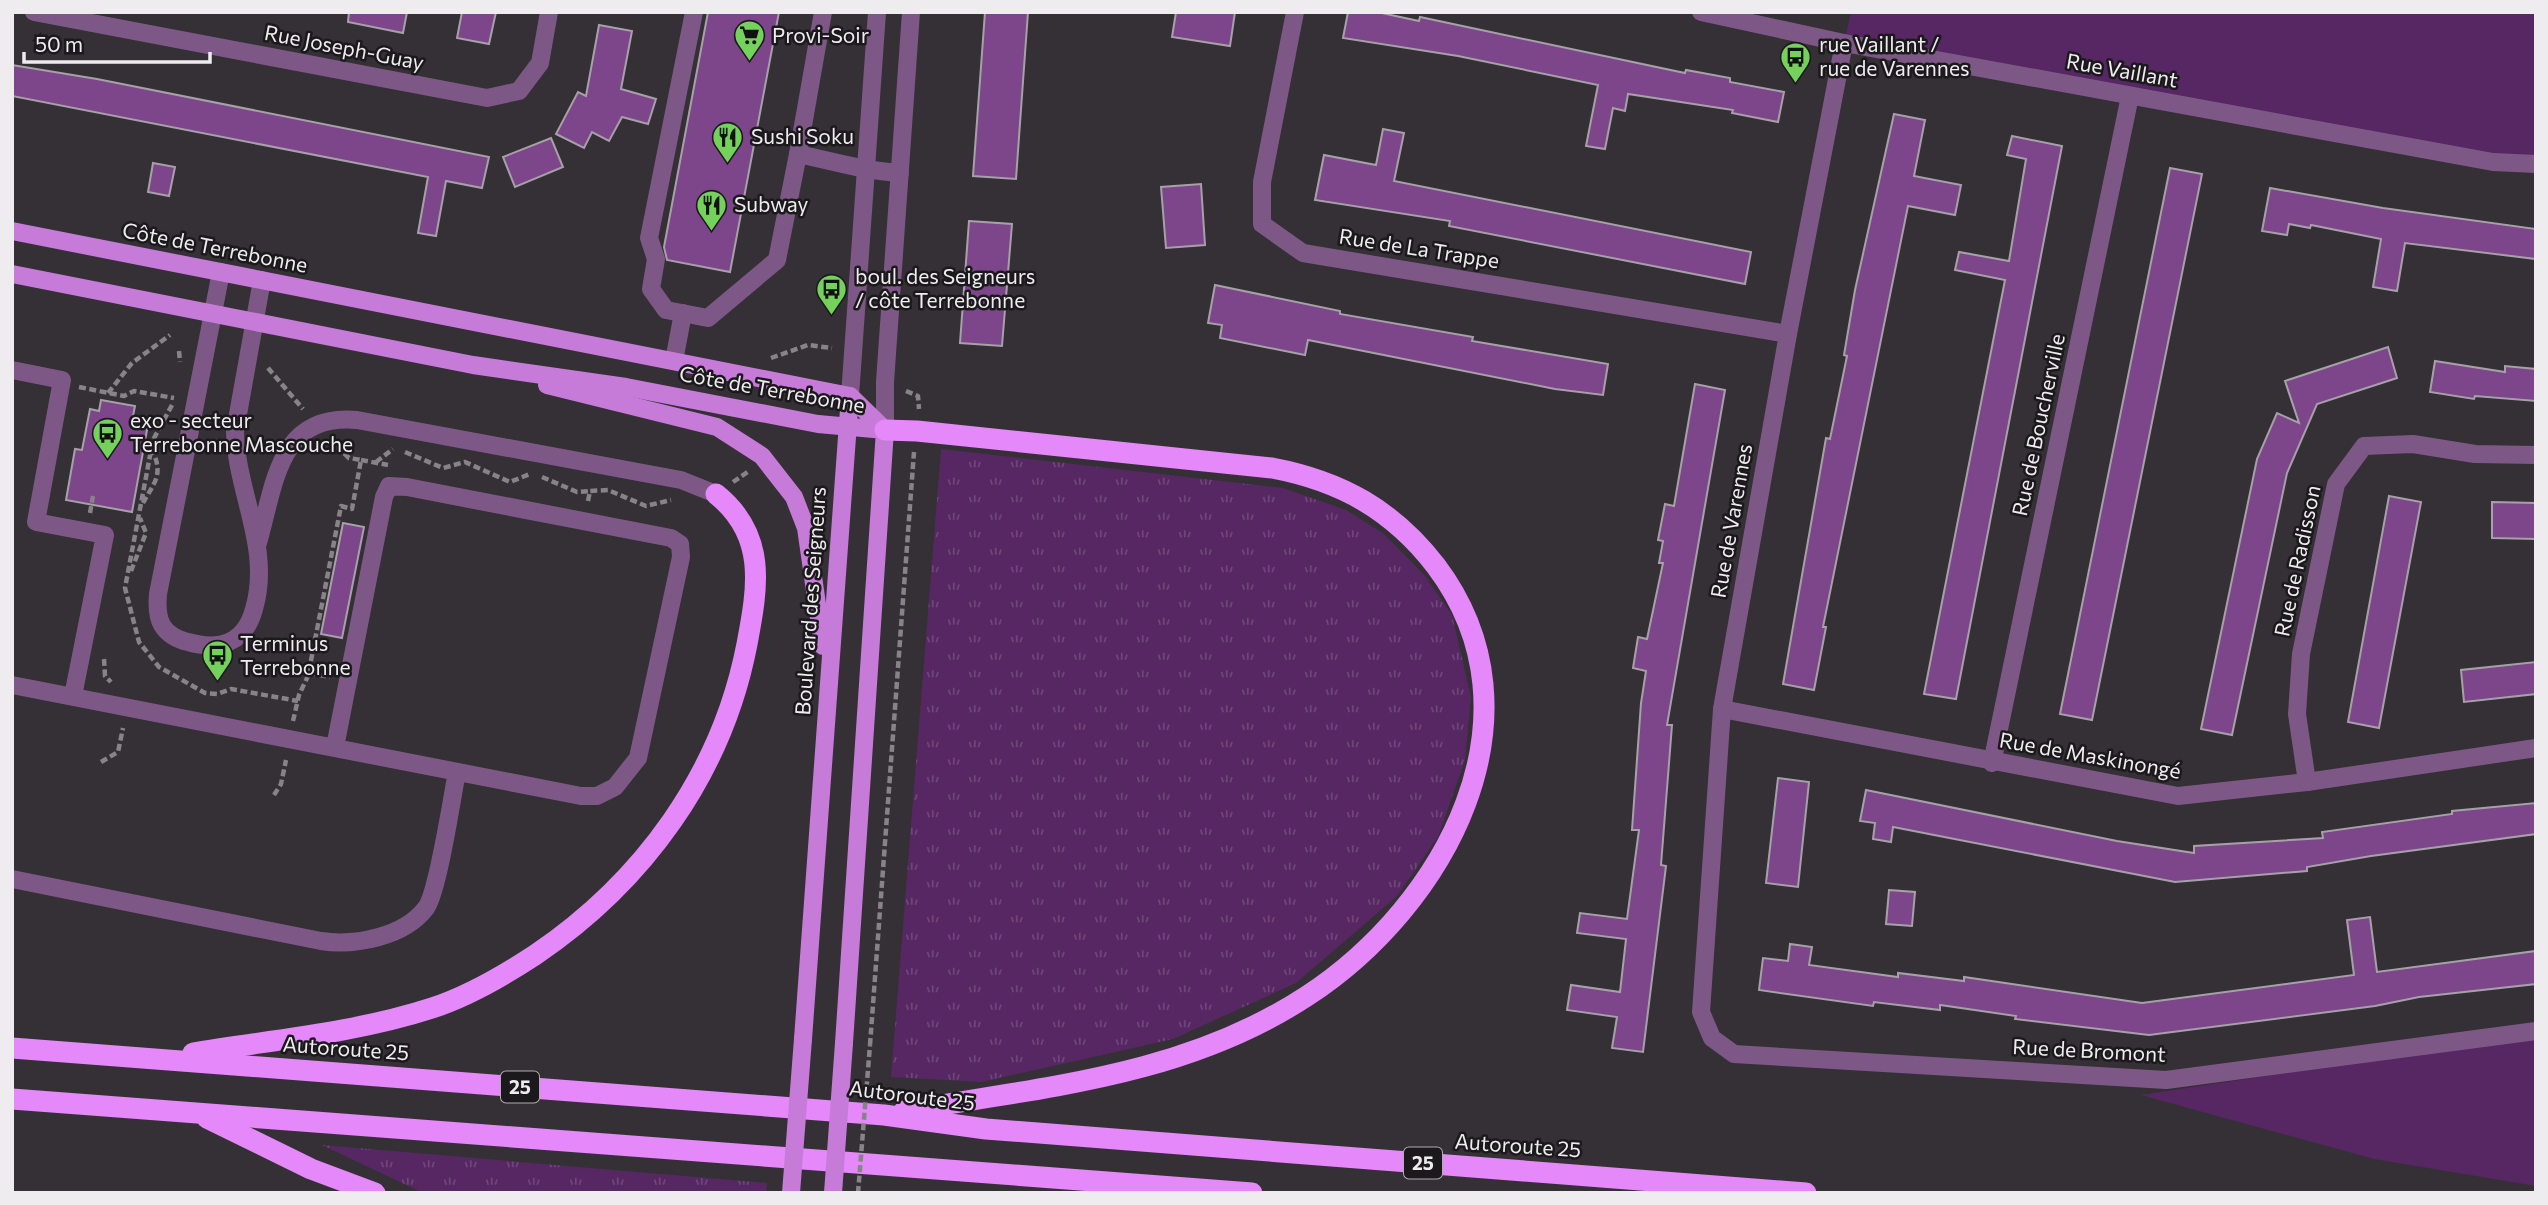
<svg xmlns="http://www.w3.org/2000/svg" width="2548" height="1205" font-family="Commissioner,sans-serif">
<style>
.grass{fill:url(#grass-tufts)}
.park{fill:#562762}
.building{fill:#7d458a;stroke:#a6a1a8;stroke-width:2}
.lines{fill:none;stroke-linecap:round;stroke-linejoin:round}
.path{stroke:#878388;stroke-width:4.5;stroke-dasharray:7 3.5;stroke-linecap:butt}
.minor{stroke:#7d5886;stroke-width:18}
.major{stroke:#c77bd9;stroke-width:18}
.highway{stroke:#e488fa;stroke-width:21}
.path-bridge{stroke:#878388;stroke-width:4.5;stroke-dasharray:7 3.5;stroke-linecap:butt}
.major-bridge{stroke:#c77bd9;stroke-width:18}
.labels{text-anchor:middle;stroke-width:5;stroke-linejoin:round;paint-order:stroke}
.shield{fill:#1b191b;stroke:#afadb0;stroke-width:2}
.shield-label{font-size:19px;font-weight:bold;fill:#efecf0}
.poi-label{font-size:21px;fill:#efecf0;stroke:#1b191b;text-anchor:start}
.street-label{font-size:21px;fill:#efecf0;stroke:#1b191b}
</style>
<defs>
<pattern id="grass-tufts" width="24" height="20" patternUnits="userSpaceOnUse" patternTransform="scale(1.75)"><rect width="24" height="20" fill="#562762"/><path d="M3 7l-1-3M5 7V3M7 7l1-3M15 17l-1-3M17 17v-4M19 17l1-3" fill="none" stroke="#6f4679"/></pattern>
</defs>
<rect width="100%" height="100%" fill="#343035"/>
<g class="grass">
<path d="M941 449 1283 488 1346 510 1384 534 1425 576 1452 615 1471 697 1465 760 1438 837 1397 896 1296 983 1173 1039 981 1082 891 1077Z"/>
<path d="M322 1145 767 1183 766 1193H423Z"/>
</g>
<g class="park">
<path d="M1851 12H2536V164L1844 43Z"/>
<path d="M2536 1035V1186L2374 1159 2141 1095Z"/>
</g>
<g class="building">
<path d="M349 12H407L403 33 348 22Z"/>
<path d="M462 12H496L489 44 457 38Z"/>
<path d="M708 12H779L730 272 667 260 664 247Z"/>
<path d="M985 12H1028L1016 179 973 176Z"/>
<path d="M1176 12H1235L1230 46 1172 37Z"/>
<path d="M1348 12H1377L1419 21 1420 17 1685 73 1686 70 1730 78V82L1784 92 1778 122 1732 113 1733 110 1628 94 1625 111 1613 108 1605 149 1586 146 1598 85 1458 56 1343 38Z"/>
<path d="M599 25 632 31 621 89 656 99 648 124 622 117 609 141 592 132 584 148 556 134 578 92 586 96Z"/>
<path d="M12 65 97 79 489 157 482 188 446 181 436 236 418 233 428 177 12 96Z"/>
<path d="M1894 114 1925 120 1914 176 1961 185 1955 215 1908 206 1823 627H1826L1814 690 1783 684 1826 438 1830 439 1847 356 1844 355 1855 290Z"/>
<path d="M1383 129 1404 133 1394 181 1751 252 1745 284 1449 226 1450 221 1315 200 1324 155 1376 165Z"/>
<path d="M2012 136 2062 146 1956 699 1924 694 2005 280 1955 270 1959 252 2009 261 2026 159 2007 155Z"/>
<path d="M551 138 563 167 515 187 503 157Z"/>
<path d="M153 163 175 167 169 196 148 192Z"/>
<path d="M2170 168 2202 174 2092 720 2060 714Z"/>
<path d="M1201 184 1205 245 1166 248 1161 187Z"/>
<path d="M2270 188 2383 208 2536 229V259L2405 243 2397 291 2373 287 2381 239 2311 225 2310 228 2289 224 2287 235 2262 231Z"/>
<path d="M969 221 1012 224 1002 346 960 343Z"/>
<path d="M1215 285 1340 311V314L1473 337 1472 341 1608 364 1603 395 1555 389 1308 340 1305 355 1220 338 1222 325 1208 323Z"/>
<path d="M2388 347 2397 378 2317 404 2287 473 2232 735 2201 729 2257 459 2277 413 2299 423 2285 381Z"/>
<path d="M2435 361 2505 372V366L2536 369V401L2475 396 2474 399 2430 392Z"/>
<path d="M1695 384 1725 390 1667 725H1672L1661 865 1666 866 1643 1052 1612 1048 1617 1017 1567 1010 1571 985 1620 992 1626 939 1577 933 1580 913 1627 919 1639 830H1632L1641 703 1646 671 1633 668 1638 637 1647 639 1663 563H1659L1663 541 1658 540 1665 504 1674 506Z"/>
<path d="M101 400 135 406 133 416 149 419 132 512 66 500 75 449 82 450 90 409 99 411Z"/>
<path d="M2389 496 2421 502 2379 728 2348 722Z"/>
<path d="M2492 502 2536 503V539L2492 538Z"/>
<path d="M343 523 364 527 342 638 321 634Z"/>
<path d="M2536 662V694L2464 702 2461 670Z"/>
<path d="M1778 778 1809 782 1798 887 1766 883Z"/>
<path d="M1866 790 2117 841 2194 853V846L2323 838 2322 832 2452 814V811L2536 803V834L2371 856 2307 867V871L2175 882 1893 827 1891 842 1873 839 1875 823 1860 821Z"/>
<path d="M1889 890 1915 892 1912 926 1886 924Z"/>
<path d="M2370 917 2377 972 2536 951V984L2419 997 2375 1006 2149 1035 2015 1019 2016 1016 1940 1005V1010L1874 1002 1873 1006 1759 990 1763 958 1788 961 1790 944 1812 947 1809 965 1898 977V973L1964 981V977L2142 1003 2354 975 2347 920Z"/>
</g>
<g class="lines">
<g class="path">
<path d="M179 351 180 362"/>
<path d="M771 358 808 345 832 348"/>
<path d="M268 368 303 409"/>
<path d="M79 387 124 396 134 391 174 398"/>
<path d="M906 391 918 396 919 409"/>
<path d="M108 393 132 363 170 335"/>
<path d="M172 405 153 440 125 588 139 642 159 667 205 693 217 694 231 689 298 701"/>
<path d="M405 452 443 468 465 462 510 482 530 474"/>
<path d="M361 460 388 465"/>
<path d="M376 462 393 449"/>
<path d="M542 477 577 492 590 491"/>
<path d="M733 482 749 471"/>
<path d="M588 501 590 491 608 490 646 506 671 500"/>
<path d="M143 503C155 481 163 476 153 451"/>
<path d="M90 513 93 496"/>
<path d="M131 571 146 533 140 518"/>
<path d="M104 659 105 676 111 682"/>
<path d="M309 673 330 677"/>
<path d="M293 721 299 695 308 676 341 506 352 509 361 460 349 458 332 442"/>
<path d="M101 762 118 752 123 728"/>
<path d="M274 795 281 784 286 760"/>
<path d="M870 1045 914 452"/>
</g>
<g class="minor">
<path d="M34 12 487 98 519 91 540 63 549 12"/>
<path d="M694 12 649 238 656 259 651 289 666 310 708 318 777 260 798 154"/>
<path d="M823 12 798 154C832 161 865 171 900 173"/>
<path d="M1295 12 1262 182V224L1303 253 1788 334"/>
<path d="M1701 12 1844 43 2493 162 2536 164"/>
<path d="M1844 43 1788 334 1722 709 1701 1012 1712 1038 1734 1054 2166 1080 2536 1031"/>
<path d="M221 272 158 594C157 605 157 616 162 625 167 634 178 640 188 642 220 651 245 643 254 609 272 548 236 492 235 431L262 280"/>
<path d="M674 361 683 313"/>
<path d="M12 370 62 380 36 522 105 535 73 696"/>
<path d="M850 396 877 12"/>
<path d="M885 430V382L911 12"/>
<path d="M258 543C275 484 278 413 357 420L681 480 716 494"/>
<path d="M12 685 581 796H597L615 787 638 758 681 557 680 544 671 538 407 487 389 486 384 497 335 747"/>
<path d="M1722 709 2178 796 2307 782 2536 748"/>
<path d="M1992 763 2130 96"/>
<path d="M2307 782 2297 714 2301 654 2336 484 2364 446 2413 444 2475 454 2536 455"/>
<path d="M12 879 321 941C355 946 404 937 426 908 438 892 452 797 457 772"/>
</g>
<g class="major">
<path d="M12 231 850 396 885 430"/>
<path d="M12 274 473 365 626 387 818 424 885 430"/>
<path d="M547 385 717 427 762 456 794 497 806 528 823 646"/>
<path d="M803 1039 850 396"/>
<path d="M844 1043 885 430"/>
</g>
<g class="highway">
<path d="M885 430 917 431 1272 468C1341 481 1393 510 1436 566 1549 716 1445 906 1307 996 1185 1076 1044 1087 904 1111"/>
<path d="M12 1048 884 1115 986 1129 1806 1193"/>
<path d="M193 1053C272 1040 355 1033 432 1008 469 996 503 976 535 955 643 882 722 774 747 644 758 586 767 535 716 494"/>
<path d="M12 1099 1252 1193"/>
<path d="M207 1118 311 1169 375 1193"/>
</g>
<path class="path-bridge" d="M858 1193 870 1045"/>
<g class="major-bridge">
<path d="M791 1193 803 1039"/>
<path d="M833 1193 844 1043"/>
</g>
</g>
<defs>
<symbol id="supermarket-pin" viewBox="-11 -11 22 30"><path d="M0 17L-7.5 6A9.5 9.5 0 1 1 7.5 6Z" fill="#74d25c" stroke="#1b191b"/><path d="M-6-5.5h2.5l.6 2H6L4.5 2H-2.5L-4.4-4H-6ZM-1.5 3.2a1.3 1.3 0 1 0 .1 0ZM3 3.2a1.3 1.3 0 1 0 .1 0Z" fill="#111"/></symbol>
<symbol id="bus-pin" viewBox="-11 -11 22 30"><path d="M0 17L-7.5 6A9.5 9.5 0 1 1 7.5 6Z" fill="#74d25c" stroke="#1b191b"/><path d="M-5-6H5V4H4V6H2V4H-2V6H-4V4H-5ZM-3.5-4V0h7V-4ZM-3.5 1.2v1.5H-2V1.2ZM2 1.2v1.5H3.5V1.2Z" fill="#111"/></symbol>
<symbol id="restaurant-pin" viewBox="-11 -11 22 30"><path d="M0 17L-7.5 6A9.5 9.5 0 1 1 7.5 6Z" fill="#74d25c" stroke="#1b191b"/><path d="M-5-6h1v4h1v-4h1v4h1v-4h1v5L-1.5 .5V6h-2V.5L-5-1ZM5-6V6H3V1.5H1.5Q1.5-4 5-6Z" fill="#111"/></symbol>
</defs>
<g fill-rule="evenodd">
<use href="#supermarket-pin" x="732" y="18" width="35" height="47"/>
<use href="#bus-pin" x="1778" y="40" width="35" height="47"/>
<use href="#restaurant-pin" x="710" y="120" width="35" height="47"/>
<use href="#restaurant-pin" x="694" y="188" width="35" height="47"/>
<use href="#bus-pin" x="814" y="272" width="35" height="47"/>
<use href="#bus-pin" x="90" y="416" width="35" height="47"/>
<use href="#bus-pin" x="200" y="638" width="35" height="47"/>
</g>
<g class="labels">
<g class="shield">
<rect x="501" y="1071.5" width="38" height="31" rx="5"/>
<rect x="1404" y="1147.5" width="38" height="31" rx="5"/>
</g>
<g class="shield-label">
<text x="520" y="1094">25</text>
<text x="1423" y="1170">25</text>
</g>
<g class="poi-label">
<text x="772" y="43">Provi-Soir</text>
<text x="1819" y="52">rue Vaillant /<tspan x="1819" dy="24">rue de Varennes</tspan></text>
<text x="751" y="144">Sushi Soku</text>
<text x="734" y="212">Subway</text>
<text x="855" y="284">boul. des Seigneurs<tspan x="855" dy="24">/ côte Terrebonne</tspan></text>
<text x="130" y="428">exo - secteur<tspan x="130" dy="24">Terrebonne Mascouche</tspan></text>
<text x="240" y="651">Terminus<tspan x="240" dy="24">Terrebonne</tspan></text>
</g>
<g class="street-label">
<text transform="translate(344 48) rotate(11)" y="7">Rue Joseph-Guay</text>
<text transform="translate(2122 71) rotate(10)" y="7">Rue Vaillant</text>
<text transform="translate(215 248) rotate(11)" y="7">Côte de Terrebonne</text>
<text transform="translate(1419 249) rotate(9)" y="7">Rue de La Trappe</text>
<text transform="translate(772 390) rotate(10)" y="7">Côte de Terrebonne</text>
<text transform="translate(2039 425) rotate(-78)" y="7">Rue de Boucherville</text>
<text transform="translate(1732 521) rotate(-80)" y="7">Rue de Varennes</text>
<text transform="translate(2298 561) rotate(-78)" y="7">Rue de Radisson</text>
<text transform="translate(811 601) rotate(-86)" y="7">Boulevard des Seigneurs</text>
<text transform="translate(2090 756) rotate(10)" y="7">Rue de Maskinongé</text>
<text transform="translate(346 1049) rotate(4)" y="7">Autoroute 25</text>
<text transform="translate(2089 1051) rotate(3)" y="7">Rue de Bromont</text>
<text transform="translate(912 1096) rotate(7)" y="7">Autoroute 25</text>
<text transform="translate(1518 1146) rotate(4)" y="7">Autoroute 25</text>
</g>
</g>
<rect width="2548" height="1205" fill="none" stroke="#efecf0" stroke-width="28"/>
<path d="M24 52v10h186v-10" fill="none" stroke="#efecf0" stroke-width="3.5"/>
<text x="35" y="52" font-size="21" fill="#efecf0" stroke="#1b191b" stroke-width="5" paint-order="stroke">50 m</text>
</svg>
